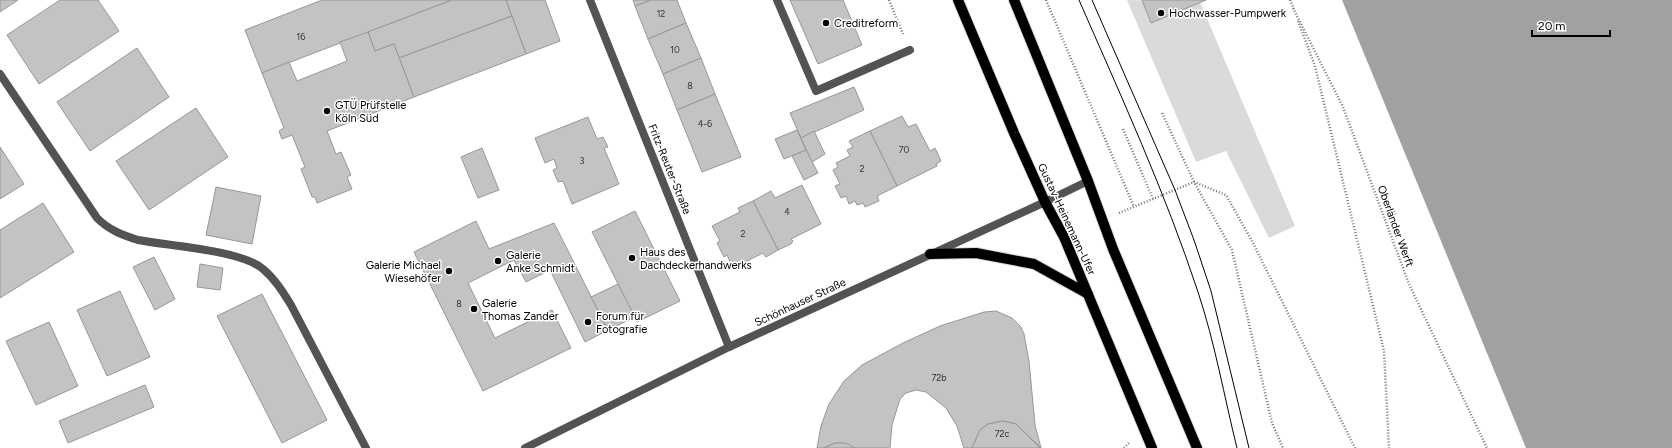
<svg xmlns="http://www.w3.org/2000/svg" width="1672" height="448" font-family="Figtree,sans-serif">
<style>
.green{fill:#dadada}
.water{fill:#a1a1a1}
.building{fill:#c3c3c3;stroke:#979797}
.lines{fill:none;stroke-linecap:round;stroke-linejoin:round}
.primary-casing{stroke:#dbdbdb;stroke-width:12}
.path{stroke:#757575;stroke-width:2.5;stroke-dasharray:1 2;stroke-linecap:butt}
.service{stroke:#535353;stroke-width:8}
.minor{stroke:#535353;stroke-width:8}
.tertiary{stroke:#535353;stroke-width:8}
.primary{stroke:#000;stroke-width:10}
.tram{stroke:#000;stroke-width:1}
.poi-dot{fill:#000;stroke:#fff;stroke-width:1.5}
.labels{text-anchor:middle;stroke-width:3;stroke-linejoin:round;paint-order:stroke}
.number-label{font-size:9px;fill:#313131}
.poi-label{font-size:11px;fill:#000;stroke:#fff;text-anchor:start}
.street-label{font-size:11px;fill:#000;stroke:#fff}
</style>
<rect width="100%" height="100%" fill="#fff"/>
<path class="green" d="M1127 0 1200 2 1295 226 1269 238 1226 151 1196 162Z"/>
<path class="water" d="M1342 0H1672V448H1526Z"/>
<g class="building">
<path d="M0 0H18L0 12Z"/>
<path d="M60 0H98L119 31 39 84 7 35Z"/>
<path d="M322 0H452L262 73 245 30Z"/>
<path d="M452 0H506L512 16 399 58 394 44 375 51 368 32Z"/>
<path d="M506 0H545L560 41 526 54Z"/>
<path d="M633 0H651L635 6Z"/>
<path d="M651 0H677L686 23 648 39 635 6Z"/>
<path d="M790 0H843L862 45 818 64Z"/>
<path d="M1142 0H1206L1151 23Z"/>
<path d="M512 16 526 54 414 97 399 58Z"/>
<path d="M686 23 701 58 663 74 648 39Z"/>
<path d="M368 32 375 51 394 44 414 97 327 131 336 154 341 152 351 175 347 177 352 189 317 203 315 197H312L301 169 305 167 292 135 282 139 279 131 284 128 262 73 289 62 297 81 347 61 340 42Z"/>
<path d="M137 48 169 97 90 151 57 102Z"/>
<path d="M701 58 715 94 677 110 663 74Z"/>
<path d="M854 87 864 110 801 138 790 113Z"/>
<path d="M715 94 741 157 702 172 677 110Z"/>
<path d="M196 108 228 157 149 210 116 161Z"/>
<path d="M902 116 908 127 916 124 930 151 935 148 941 161 936 164 937 166 897 186 870 131Z"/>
<path d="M588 117 597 139 603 137 608 147 604 148 619 184 572 204 563 181 558 182 553 170 557 168 554 159 545 163 535 138Z"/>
<path d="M797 130 806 150 784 159 775 139Z"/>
<path d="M814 131 825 154 812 162 801 138Z"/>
<path d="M870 131 897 186 877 196 879 201 865 207 863 203 857 205 855 201 849 204 846 196 841 198 835 186 840 184 833 170 838 167 836 163 850 156 847 150 853 147 849 141Z"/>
<path d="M0 147 24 184 0 199Z"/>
<path d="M482 148 499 190 478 198 461 157Z"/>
<path d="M806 150 818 173 804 180 792 156Z"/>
<path d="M802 185 821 224 791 239 793 241 791 244 778 250 753 201 771 191 775 198Z"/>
<path d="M216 187 261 196 252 244 206 235Z"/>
<path d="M753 201 778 250 766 257 763 253 733 268 727 255 724 257 717 243 720 241 712 226 740 212 738 208Z"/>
<path d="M43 203 74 252 0 298V230Z"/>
<path d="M635 211 680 301 637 322 592 232Z"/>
<path d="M476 221 489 249 554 223 608 330 585 342 550 270 526 282 514 260 468 283 495 338 552 310 571 348 483 391 414 252Z"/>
<path d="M154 257 175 299 155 310 133 267Z"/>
<path d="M200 264 223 268 220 290 197 287Z"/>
<path d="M618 284 635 317 608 330 591 297Z"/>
<path d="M120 291 150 357 107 376 77 310Z"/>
<path d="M262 294 327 420 282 443 217 316Z"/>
<path d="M996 311 1012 318 1021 327 1024 334 1029 361 1035 425 1041 448 1016 424 1003 421 988 424 980 430 972 448H964L957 426 946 408 926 392 916 390 906 393 900 399 892 425 890 448H855L841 443H835L824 448H817L821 426 829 404 844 381 862 365 903 343 940 326 984 312Z"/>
<path d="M49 322 78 386 36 405 6 341Z"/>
<path d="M145 385 154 407 68 443 59 421Z"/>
<path d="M1003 421 1016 424 1040 448H972L980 430 988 424Z"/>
<path d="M835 443H846L855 448H824Z"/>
</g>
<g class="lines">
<defs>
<g id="primary">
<path d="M958 0 1014 133 1045 202 1064 237 1152 448"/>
<path d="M1014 0 1088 181 1113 249 1197 448"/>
<path d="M930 254 976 253 1034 264 1088 294"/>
</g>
</defs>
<use href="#primary" class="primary-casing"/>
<g class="path">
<path d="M889 0 903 34"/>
<path d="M1046 0 1134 207"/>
<path d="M1290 0 1294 9"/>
<path d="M1293 8 1343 107 1409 284 1487 448"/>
<path d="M1298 21 1315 66 1384 351 1389 448"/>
<path d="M1162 113 1194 182 1232 250 1272 423 1283 448"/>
<path d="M1123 129 1153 199"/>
<path d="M1119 213 1194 182 1226 195 1252 241 1355 448"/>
<path d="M1124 448 1129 443"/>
</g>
<g class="service">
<path d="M777 0 816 91 910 50"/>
<path d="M0 74 97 218C109 230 122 235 138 240 169 246 241 250 263 269 275 279 283 292 291 305L366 448"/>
</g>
<path class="minor" d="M590 0 729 347"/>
<path class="tertiary" d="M525 448 729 347 1045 202 1088 181"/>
<use href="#primary" class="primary"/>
<g class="tram">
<path d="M1079 0C1121 96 1165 192 1198 292 1215 343 1224 396 1237 448"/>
<path d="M1092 0 1175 190 1194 240 1211 291 1249 448"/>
</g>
</g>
<g class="poi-dot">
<circle cx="1161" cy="13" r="4"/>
<circle cx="826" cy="23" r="4"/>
<circle cx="327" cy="111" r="4"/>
<circle cx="632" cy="258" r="4"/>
<circle cx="498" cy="261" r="4"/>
<circle cx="449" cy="271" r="4"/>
<circle cx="474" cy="309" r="4"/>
<circle cx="588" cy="322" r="4"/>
</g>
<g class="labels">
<g class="number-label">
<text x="661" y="17">12</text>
<text x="301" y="40">16</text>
<text x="675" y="53">10</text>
<text x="690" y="89">8</text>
<text x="705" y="127">4-6</text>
<text x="904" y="153">70</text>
<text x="582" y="164">3</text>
<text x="862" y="172">2</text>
<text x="787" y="215">4</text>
<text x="743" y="237">2</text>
<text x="459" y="307">8</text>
<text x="939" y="381">72b</text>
<text x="1002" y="437">72c</text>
</g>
<g class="poi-label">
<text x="1169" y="17">Hochwasser-Pumpwerk</text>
<text x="834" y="27">Creditreform</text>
<text x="335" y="109">GTÜ Prüfstelle<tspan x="335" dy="13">Köln Süd</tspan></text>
<text x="640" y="256">Haus des<tspan x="640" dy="13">Dachdeckerhandwerks</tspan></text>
<text x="506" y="259">Galerie<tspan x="506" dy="13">Anke Schmidt</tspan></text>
<text x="441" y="269" text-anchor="end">Galerie Michael<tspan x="441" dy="13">Wiesehöfer</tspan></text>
<text x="482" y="307">Galerie<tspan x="482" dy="13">Thomas Zander</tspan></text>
<text x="596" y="320">Forum für<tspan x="596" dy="13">Fotografie</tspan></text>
</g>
<g class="street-label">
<text transform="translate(670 169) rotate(68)" y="4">Fritz-Reuter-Straße</text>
<text transform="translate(1067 219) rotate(65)" y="4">Gustav-Heinemann-Ufer</text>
<text transform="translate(1396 226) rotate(70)" y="4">Oberländer Werft</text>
<text transform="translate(800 302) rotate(-25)" y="4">Schönhauser Straße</text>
</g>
</g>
<path d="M1532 30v6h78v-6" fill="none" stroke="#000000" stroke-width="2"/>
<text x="1538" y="30" font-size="12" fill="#000000" stroke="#ffffff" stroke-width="3" paint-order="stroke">20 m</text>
</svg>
